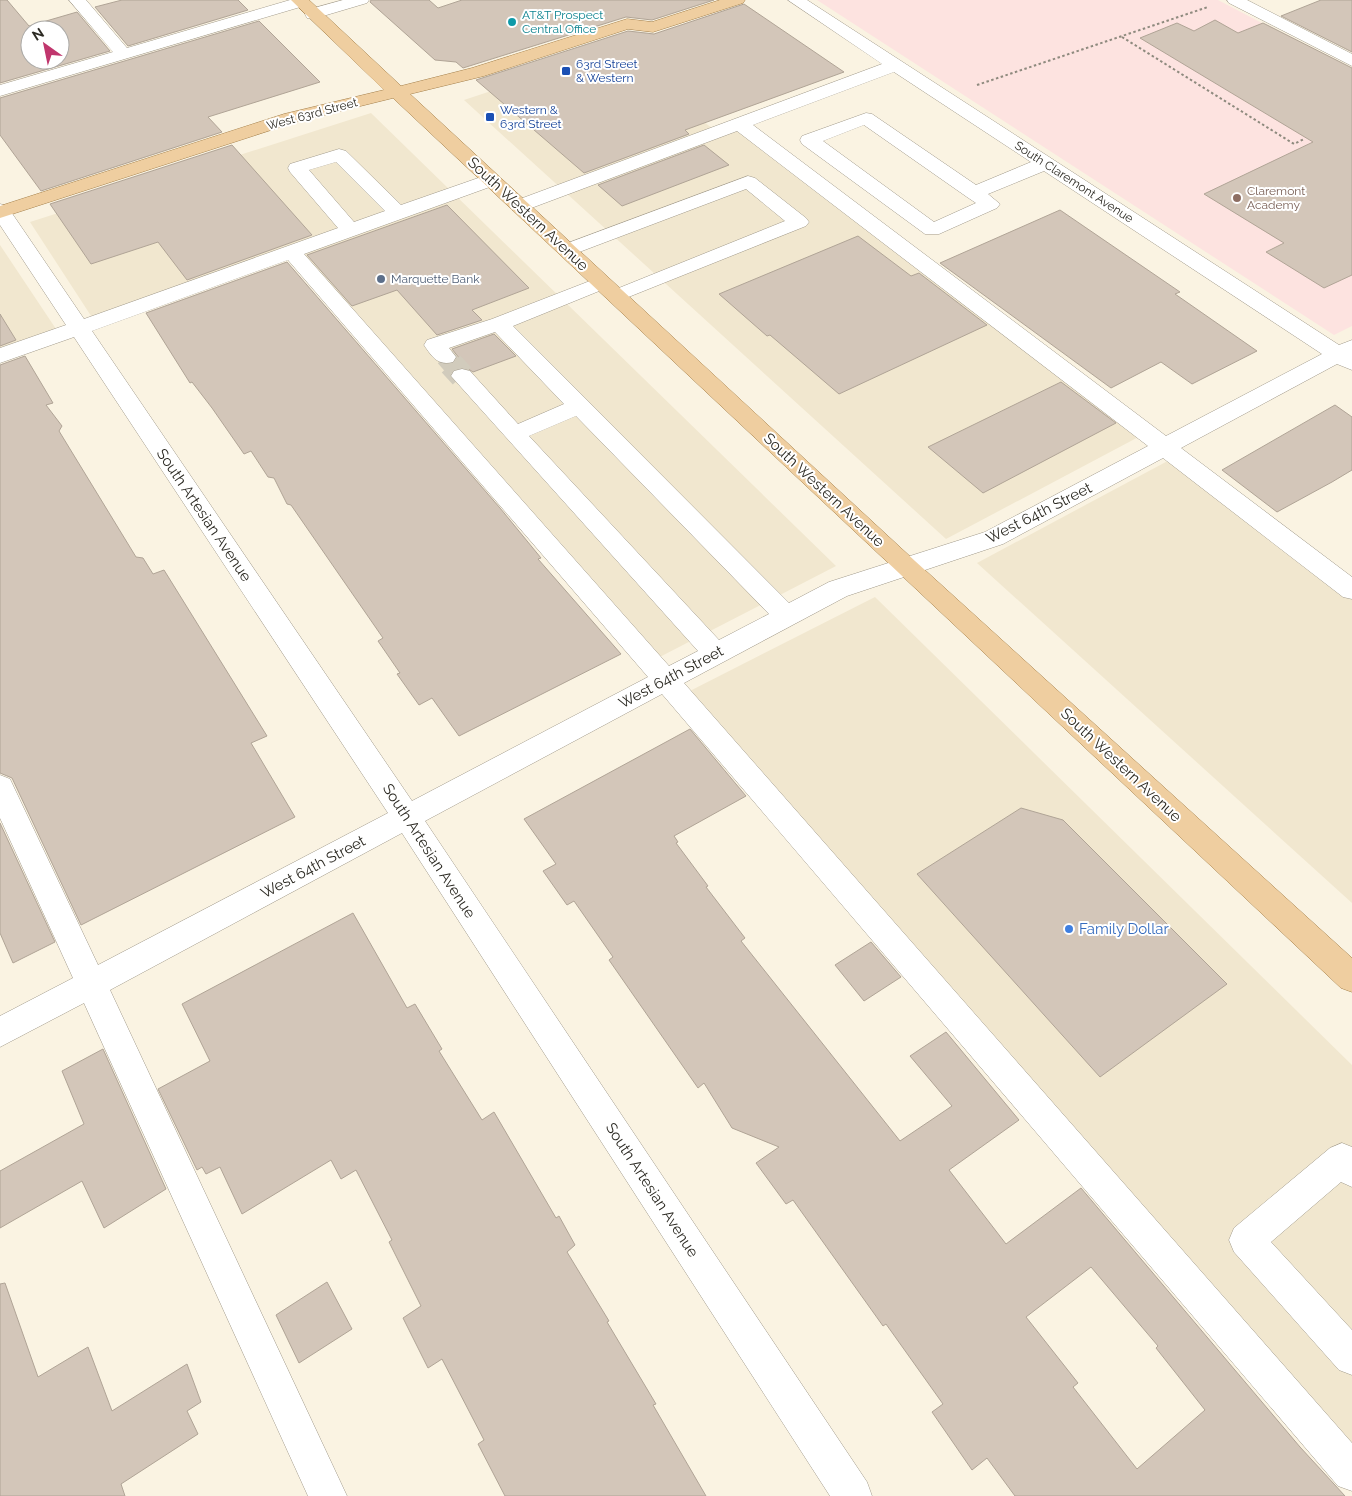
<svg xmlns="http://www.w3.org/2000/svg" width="1352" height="1496" font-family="Raleway,sans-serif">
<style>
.built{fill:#f1e7cf}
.education{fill:#fde3e0}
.building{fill:#d3c6b9;stroke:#b0a496;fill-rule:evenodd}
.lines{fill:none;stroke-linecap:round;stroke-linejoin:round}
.minor-tunnel-far1{stroke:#d1cbbc;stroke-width:19;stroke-dasharray:19 9;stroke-linecap:butt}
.minor-tunnel{stroke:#d1cbbc;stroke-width:25;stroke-dasharray:25 12;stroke-linecap:butt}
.minor-casing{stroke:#a19a8b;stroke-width:1}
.major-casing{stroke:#a4804b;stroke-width:1}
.path{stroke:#8e8a7e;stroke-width:2;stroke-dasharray:2.5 2.5;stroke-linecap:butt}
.minor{fill:#fff;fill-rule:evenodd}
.major{fill:#efcea0;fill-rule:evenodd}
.culture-dot{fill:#0f9aa8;stroke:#fff;stroke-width:2}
.transit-dot{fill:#1a4fb4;stroke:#fff;stroke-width:2}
.education-dot{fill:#8d6e63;stroke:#fff;stroke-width:2}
.service-dot{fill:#5c6f8a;stroke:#fff;stroke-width:2}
.shop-dot{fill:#3f7fe0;stroke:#fff;stroke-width:2}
.labels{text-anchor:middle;stroke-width:4;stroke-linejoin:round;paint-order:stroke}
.far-culture-label{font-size:12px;fill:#0d838f;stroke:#fff;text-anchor:start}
.far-transit-label{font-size:12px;fill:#164399;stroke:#fff;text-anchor:start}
.far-street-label{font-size:12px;fill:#2c2a23;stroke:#fff}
.far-education-label{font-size:12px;fill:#785e54;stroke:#fff;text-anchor:start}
.far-service-label{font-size:12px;fill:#4e5e75;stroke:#fff;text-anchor:start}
.street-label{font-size:15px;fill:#2c2a23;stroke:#fff}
.shop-label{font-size:15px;fill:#366cbe;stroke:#fff;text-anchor:start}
</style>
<rect width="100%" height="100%" fill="#faf3e2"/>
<g class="built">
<path d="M612 51 717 132 740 124 1146 433 946 539 464 100Z"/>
<path d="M371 113 836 566 650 662 292 252 95 322 30 222Z"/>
<path d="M0 245 60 335 0 356Z"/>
<path d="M1177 456 1352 590V903L977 563Z"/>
<path d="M875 597 1352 1065V1472L680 696Z"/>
</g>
<path class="education" d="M817 0H1218L1352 70V326L1334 335Z"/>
<g class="building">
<path d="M0 0H7L29 26 77 12 110 51 0 83ZM30 30H60V60H30Z"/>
<path d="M122 0H238L248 10 128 46 95 7Z"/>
<path d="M371 0H429L438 8 462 0H714L652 20 626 17 463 68 456 62 435 60 370 2Z"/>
<path d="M1321 0H1352V52L1281 16Z"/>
<path d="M744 4 844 72 685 130 689 134 584 173 476 80 628 31 654 34Z"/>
<path d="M1215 20 1238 33 1263 23 1352 68V275L1324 288 1266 252 1284 243 1204 194 1313 142 1140 38 1177 23 1194 31Z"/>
<path d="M259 21 320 82 208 117 222 132 41 191 0 135V98Z"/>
<path d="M232 145 312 235 187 280 158 242 91 264 50 204Z"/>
<path d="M704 145 729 165 622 206 598 185Z"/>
<path d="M447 205 529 288 472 310 482 320 437 335 397 290 352 306 307 255Z"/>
<path d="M1060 210 1180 292 1175 294 1257 351 1192 384 1161 362 1111 388 940 263Z"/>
<path d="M858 236 911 276 919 273 987 325 839 394 770 335 767 336 719 294Z"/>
<path d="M287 262 500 508 541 558 538 559 621 654 459 736 432 698 419 705 397 674 400 673 378 641 383 638 291 505 287 504 274 478 268 477 251 451 244 454 212 408 192 382 190 383 146 313Z"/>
<path d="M0 314 16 340 0 346Z"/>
<path d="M494 334 516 356 473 372 467 368 452 349Z"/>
<path d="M25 356 53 403 46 405 62 426 59 431 136 557 143 558 153 574 164 570 267 736 251 743 295 817 81 925 12 778 0 773V365Z"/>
<path d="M1061 382 1116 423 983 493 928 447Z"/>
<path d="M1335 405 1352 417V470L1332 482 1277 512 1222 470Z"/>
<path d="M690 729 746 796 674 836 678 842 676 843 708 886 706 887 745 938 741 941 900 1141 952 1106 910 1056 946 1032 1019 1120 949 1170 1006 1244 1081 1188 1300 1447 1345 1496H1015L987 1458 972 1470 932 1412 943 1404 886 1324 883 1326 793 1200 786 1204 756 1163 779 1147 732 1128 704 1083 698 1088 609 960 613 957 574 901 567 905 543 871 556 864 524 819ZM1091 1267 1158 1346 1156 1348 1205 1410 1137 1469 1073 1387 1078 1383 1026 1317Z"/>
<path d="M1021 808 1063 820 1227 984 1100 1077 917 874Z"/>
<path d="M0 823 55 942 13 963 0 933Z"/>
<path d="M353 913 407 1008 415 1004 442 1049 439 1051 482 1120 494 1112 556 1218 559 1216 575 1245 567 1252 609 1321 607 1322 656 1404 653 1405 706 1496H505L478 1444 484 1440 442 1359 428 1368 403 1318 421 1306 389 1242 392 1240 356 1170 341 1179 331 1160 242 1214 220 1167 206 1174 202 1167 197 1170 158 1089 210 1061 182 1004Z"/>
<path d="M871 942 901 977 864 1001 835 965Z"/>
<path d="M103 1049 166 1189 104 1228 82 1181 0 1228V1171L84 1124 62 1071Z"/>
<path d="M327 1282 352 1329 299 1363 276 1315Z"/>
<path d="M5 1283 38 1377 88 1347 112 1411 187 1364 201 1402 187 1411 198 1434 121 1484 125 1496H0V1284Z"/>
</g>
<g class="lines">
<path class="minor-tunnel-far1" d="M445 357 452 365"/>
<path class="minor-tunnel" d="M451 364 462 376"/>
<defs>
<g id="minor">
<path d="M69 0H86L127 48 290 0H308L309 2 307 5 0 96V85L113 52Z"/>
<path d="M343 0H369L367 3 313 19 307 18 305 14 307 10Z"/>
<path d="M788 0H807L1339 345 1352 340V370L1337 364 1181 448 1352 577V599L1343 597 1163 458 1003 544 847 596 684 683 1352 1443V1491L1338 1486 662 694 425 821 867 1482 872 1496H830L402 833 110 990 347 1496H308L84 1003 0 1047V1016L73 978 0 818V775L10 779 98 965 388 813 74 337 0 363V348L66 325 0 225V204L7 206 84 319 338 228 290 172 288 168 290 164 339 149 346 151 401 205 484 176H498L501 180 498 184 304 254 669 666 698 651 451 376 454 371 462 369 470 371 518 424 564 404 495 332 449 348 456 357 453 362C438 366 432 357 424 345L427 340 492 319 595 279 602 277 609 279 612 283 609 287 513 326 789 603 829 582 985 532 1148 446 737 131 526 210H512L509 206 512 202 882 64ZM894 72 1031 162 976 185 872 114 866 113 802 136 800 140 802 144 925 234H939L997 208 1000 204 988 194 1044 171 1322 354 1166 436 753 125ZM864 125 967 197 976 203 934 222 823 141ZM336 162 385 211 354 222 309 170ZM288 260 648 677 412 801 92 331ZM576 416 769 614 719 640 529 436Z"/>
<path d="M1227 0H1247L1352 54V66L1229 3Z"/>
<path d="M748 176 755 178 806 218 809 222 806 226 616 302 609 300 606 296 609 292 785 221 746 189 574 254 567 256 560 254 557 250 560 246Z"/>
<path d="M1342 1143 1352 1147V1187L1341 1182 1271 1242 1352 1330V1375L1339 1370 1234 1252 1229 1240 1234 1228 1330 1148Z"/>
</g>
<path id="major" d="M291 0H309L401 86 472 68 627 19 652 22 720 0H745L743 3 653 32 628 29 484 76 410 94 915 561 1352 958V992L1341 988 393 98 296 122 0 218V206L284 114 384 90Z"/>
</defs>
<use href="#minor" class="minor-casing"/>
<use href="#major" class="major-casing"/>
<g class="path">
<path d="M1122 37 1294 144 1304 139"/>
<path d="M977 85 1208 7"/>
</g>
<use href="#minor" class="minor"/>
<use href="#major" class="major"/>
</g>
<circle class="culture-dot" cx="512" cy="22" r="5"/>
<g class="transit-dot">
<rect x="561" y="66" width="10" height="10" rx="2.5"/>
<rect x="485" y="112" width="10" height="10" rx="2.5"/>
</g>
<circle class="education-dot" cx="1237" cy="198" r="5"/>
<circle class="service-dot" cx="381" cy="279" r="5"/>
<circle class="shop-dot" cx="1069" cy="929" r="5"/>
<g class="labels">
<g class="far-culture-label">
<text x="522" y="19">AT&amp;T Prospect<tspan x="522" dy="14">Central Office</tspan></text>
</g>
<g class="far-transit-label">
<text x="576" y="68">63rd Street<tspan x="576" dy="14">&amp; Western</tspan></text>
<text x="500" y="114">Western &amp;<tspan x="500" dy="14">63rd Street</tspan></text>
</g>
<g class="far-street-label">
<text transform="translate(312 114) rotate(-15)" y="4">West 63rd Street</text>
<text transform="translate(1074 182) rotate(33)" y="4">South Claremont Avenue</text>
</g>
<g class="far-education-label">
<text x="1247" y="195">Claremont<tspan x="1247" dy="14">Academy</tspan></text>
</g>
<g class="far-service-label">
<text x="391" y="283">Marquette Bank</text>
</g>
<g class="street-label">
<text transform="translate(528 214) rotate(43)" y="5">South Western Avenue</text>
<text transform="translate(824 490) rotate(43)" y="5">South Western Avenue</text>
<text transform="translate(1039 513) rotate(-27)" y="5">West 64th Street</text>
<text transform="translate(204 515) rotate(56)" y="5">South Artesian Avenue</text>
<text transform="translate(671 677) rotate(-28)" y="5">West 64th Street</text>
<text transform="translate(1121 765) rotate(43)" y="5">South Western Avenue</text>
<text transform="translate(429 851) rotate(57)" y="5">South Artesian Avenue</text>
<text transform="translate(313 867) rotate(-28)" y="5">West 64th Street</text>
<text transform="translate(652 1190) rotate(57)" y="5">South Artesian Avenue</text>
</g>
<g class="shop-label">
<text x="1079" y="934">Family Dollar</text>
</g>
</g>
<g transform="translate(45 45) rotate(327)"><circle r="24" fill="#ffffff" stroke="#abaaa7"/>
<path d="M0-4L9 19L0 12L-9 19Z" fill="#c0366d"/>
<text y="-8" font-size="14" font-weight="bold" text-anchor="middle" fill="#2c2a23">N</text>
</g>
</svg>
